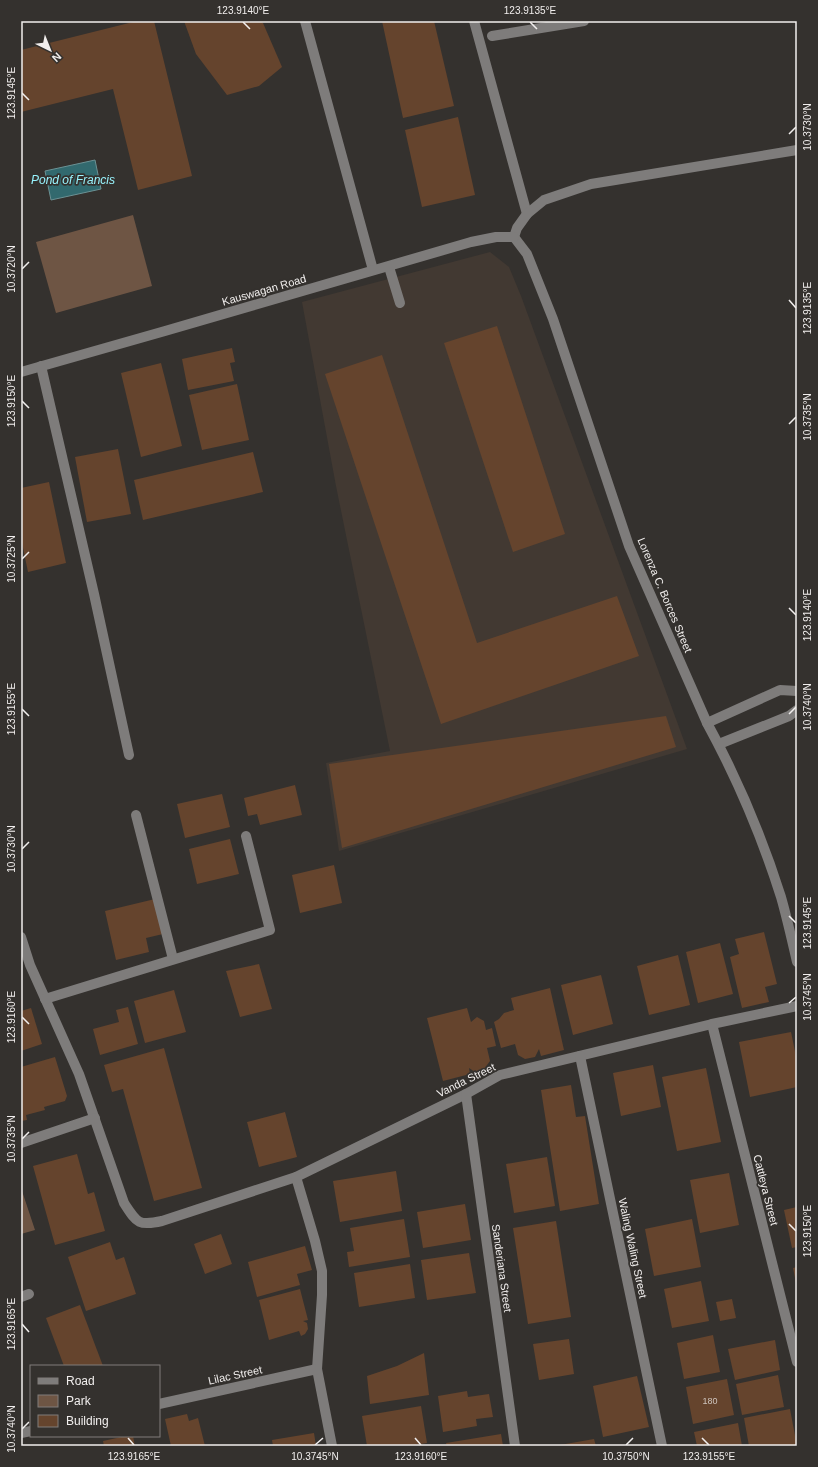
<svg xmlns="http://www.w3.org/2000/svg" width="818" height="1467" font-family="Arial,sans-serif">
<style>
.built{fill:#423932}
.green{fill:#6e5544}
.water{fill:#32696e;stroke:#6b9194}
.building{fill:#65442d}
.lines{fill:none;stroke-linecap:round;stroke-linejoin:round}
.minor{stroke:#7e7c7b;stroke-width:10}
.ticks{fill:none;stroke:#f1eeed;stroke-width:1.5}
.labels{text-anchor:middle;stroke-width:3.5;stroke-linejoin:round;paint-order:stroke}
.number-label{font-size:9px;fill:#cec4bd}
.street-label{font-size:11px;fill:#f1eeed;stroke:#34312e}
.water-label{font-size:12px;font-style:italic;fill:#98f3fd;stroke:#34312e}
.neatline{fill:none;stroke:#f1eeed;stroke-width:1.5}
.ticks-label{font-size:10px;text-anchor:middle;fill:#f1eeed}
</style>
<rect width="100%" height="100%" fill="#34312e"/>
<path class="built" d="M490 252 509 267 521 296 687 749 339 851 326 763 390 751 336 486 302 302Z"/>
<g class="green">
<path d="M133 215 152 286 56 313 36 242Z"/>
<path d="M21 1188 35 1230 21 1234Z"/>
</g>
<path class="water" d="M95 160 101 189 51 200 45 171Z"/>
<g class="building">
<path d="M137 21H154L192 176 138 190 113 89 21 112V50Z"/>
<path d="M184 21H260L263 23 282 67 259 86 227 95 196 54Z"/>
<path d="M382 21H434L454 106 403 118Z"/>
<path d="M458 117 475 195 422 207 405 130Z"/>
<path d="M497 326 565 534 513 552 444 343Z"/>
<path d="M232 348 235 362 230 363 234 381 188 390 182 359Z"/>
<path d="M382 355 477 643 617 596 639 656 441 724 325 374Z"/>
<path d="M161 363 182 446 141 457 121 373Z"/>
<path d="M237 384 249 440 202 450 189 395Z"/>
<path d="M118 449 131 514 87 522 75 457Z"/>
<path d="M253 452 263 492 143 520 134 480Z"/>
<path d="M49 482 66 563 28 572 21 538V488Z"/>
<path d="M666 716 676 747 342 848 329 764Z"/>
<path d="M295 785 302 815 260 825 257 814 248 816 244 798Z"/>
<path d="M222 794 230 827 185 838 177 804Z"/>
<path d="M230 839 239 874 197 884 189 849Z"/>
<path d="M334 865 342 903 300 913 292 875Z"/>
<path d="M155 899 163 934 146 938 149 952 116 960 105 911Z"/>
<path d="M764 932 777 984 765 987 769 1002 742 1008 730 957 739 954 735 939Z"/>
<path d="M720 943 733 994 698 1003 686 952Z"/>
<path d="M678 955 690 1005 649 1015 637 966Z"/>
<path d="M259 964 272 1009 240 1017 226 971Z"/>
<path d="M601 975 613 1024 573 1035 561 985Z"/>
<path d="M550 988 564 1050 541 1056 539 1049 535 1057 525 1059 518 1055 515 1044 501 1048 494 1022 499 1019 504 1013 514 1010 511 998Z"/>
<path d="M174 990 186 1032 145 1043 134 1001Z"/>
<path d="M128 1007 138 1044 100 1055 93 1029 119 1022 116 1010Z"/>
<path d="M31 1008 42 1044 21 1051V1011Z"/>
<path d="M467 1008 471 1022 477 1017 484 1021 486 1030 492 1028 496 1046 487 1048 490 1061 484 1069 475 1072 469 1068 470 1074 443 1081 427 1018Z"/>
<path d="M791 1032 797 1061V1087L750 1097 739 1042Z"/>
<path d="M164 1048 202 1188 154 1201 123 1089 112 1092 104 1065Z"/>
<path d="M55 1057 67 1096 65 1101 44 1107 45 1110 26 1115 27 1120 21 1121V1067Z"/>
<path d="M653 1065 661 1107 621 1116 613 1073Z"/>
<path d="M706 1068 721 1142 677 1151 662 1077Z"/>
<path d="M571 1085 576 1117 585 1116 599 1204 560 1211 541 1090Z"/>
<path d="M285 1112 297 1157 259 1167 247 1122Z"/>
<path d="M77 1154 88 1194 94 1192 105 1231 55 1245 33 1166Z"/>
<path d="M547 1157 555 1206 514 1213 506 1164Z"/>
<path d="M396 1171 402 1211 340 1222 333 1181Z"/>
<path d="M729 1173 739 1225 700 1233 690 1180Z"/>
<path d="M465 1204 471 1240 423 1248 417 1212Z"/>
<path d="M797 1207V1247L792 1248 784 1210Z"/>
<path d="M404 1219 410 1257 349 1267 347 1252 354 1251 350 1228Z"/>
<path d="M692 1219 701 1267 654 1276 645 1229Z"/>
<path d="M556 1221 571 1317 528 1324 513 1228Z"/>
<path d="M221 1234 232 1264 205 1274 194 1244Z"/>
<path d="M110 1242 116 1260 124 1257 136 1294 86 1311 68 1257Z"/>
<path d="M305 1246 312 1270 297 1274 300 1285 257 1297 248 1262Z"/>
<path d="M469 1253 476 1293 427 1300 421 1260Z"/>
<path d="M410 1264 415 1298 359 1307 354 1273Z"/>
<path d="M797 1267V1283H796L793 1268Z"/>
<path d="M701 1281 709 1321 672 1328 664 1289Z"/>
<path d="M300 1289 308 1320 303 1321 307 1323 308 1329 305 1334 301 1336 299 1331 269 1340 259 1300Z"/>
<path d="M732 1299 736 1318 720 1321 716 1302Z"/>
<path d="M80 1305 103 1366H64L46 1318Z"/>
<path d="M713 1335 720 1372 684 1379 677 1343Z"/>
<path d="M569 1339 574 1374 539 1380 533 1344Z"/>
<path d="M775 1340 780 1370 735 1380 728 1349Z"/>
<path d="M424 1353 429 1395 370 1404 367 1376 397 1366Z"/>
<path d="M778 1375 784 1407 742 1415 736 1384Z"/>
<path d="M637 1376 649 1427 603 1437 593 1386Z"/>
<path d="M727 1379 734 1415 693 1424 686 1387Z"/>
<path d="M467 1391 468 1397 489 1394 493 1417 476 1419 477 1426 443 1432 438 1396Z"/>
<path d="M421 1406 427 1443 409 1446H367L362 1416Z"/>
<path d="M790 1409 797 1446H749L744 1418Z"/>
<path d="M187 1414 189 1421 198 1418 205 1446H171L165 1419Z"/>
<path d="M738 1423 742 1446H697L694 1432Z"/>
<path d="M314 1433 316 1446H273L272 1440Z"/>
<path d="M501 1434 503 1446H447L446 1443Z"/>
<path d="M126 1436H133L135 1446H104L103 1441Z"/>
<path d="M594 1439 596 1446H560V1445Z"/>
</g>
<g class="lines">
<g class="minor">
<path d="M305 21 373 270"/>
<path d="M474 21 527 214"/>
<path d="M492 36 584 21"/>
<path d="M514 237 527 254 553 319 629 546 707 723C737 778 762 837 781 897 787 918 792 940 797 962"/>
<path d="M514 237 517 228 527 214 544 200 591 184 797 150"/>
<path d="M389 267 400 303"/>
<path d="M41 366 94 594 129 755"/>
<path d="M21 372 165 331 471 242 496 237H514"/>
<path d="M707 723 780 690 797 691"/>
<path d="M719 744 789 716 797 710"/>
<path d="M136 815 173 959"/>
<path d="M21 937 30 965 79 1074 124 1203C137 1223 138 1226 162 1221L296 1177 466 1094 500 1075 712 1024 797 1006"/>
<path d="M45 999 270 930 246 836"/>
<path d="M712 1024 797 1362"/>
<path d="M580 1056 662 1446"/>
<path d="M466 1094 515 1446"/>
<path d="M21 1143 95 1118"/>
<path d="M296 1177 315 1241 322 1271V1295L317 1369 332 1446"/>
<path d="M21 1297 29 1294"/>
<path d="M159 1404 317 1369"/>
<path d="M21 1433 31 1431"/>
</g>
</g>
<path class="ticks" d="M243 22 250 29M530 22 537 29M22 93 29 100M789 134 796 127M22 269 29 262M789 300 796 308M22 401 29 408M789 424 796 417M22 559 29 552M789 608 796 615M22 709 29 716M789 714 796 707M22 849 29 842M789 916 796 923M789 1003 796 997M22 1017 29 1024M22 1139 29 1132M789 1224 796 1231M22 1324 29 1332M22 1429 29 1422M128 1438 134 1445M415 1438 421 1445M702 1438 709 1445M315 1445 323 1438M626 1445 633 1438"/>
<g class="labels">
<g class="number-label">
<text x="710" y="1404">180</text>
</g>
<g class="street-label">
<text transform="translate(264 290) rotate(-16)" y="4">Kauswagan Road</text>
<text transform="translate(665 595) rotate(67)" y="4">Lorenza C. Borces Street</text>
<text transform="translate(466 1080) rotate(-26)" y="4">Vanda Street</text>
<text transform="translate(766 1190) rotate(76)" y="4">Cattleya Street</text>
<text transform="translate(633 1248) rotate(78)" y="4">Waling Waling Street</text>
<text transform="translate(502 1268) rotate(82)" y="4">Sanderiana Street</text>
<text transform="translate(235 1375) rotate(-12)" y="4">Lilac Street</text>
</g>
<g class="water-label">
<text x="73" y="184">Pond of Francis</text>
</g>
</g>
<rect width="818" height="1467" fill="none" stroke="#34312e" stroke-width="44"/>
<rect x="30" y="1365" width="130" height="72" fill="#34312e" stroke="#807d7a"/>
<rect x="38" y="1378" width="20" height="6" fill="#7e7c7b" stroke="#807d7a"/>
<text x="66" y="1385" font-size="12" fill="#f1eeed">Road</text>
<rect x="38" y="1395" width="20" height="12" fill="#6e5544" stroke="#807d7a"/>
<text x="66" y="1405" font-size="12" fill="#f1eeed">Park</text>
<rect x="38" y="1415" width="20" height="12" fill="#65442d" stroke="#807d7a"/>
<text x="66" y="1425" font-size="12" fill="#f1eeed">Building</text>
<g transform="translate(50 50) rotate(137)" stroke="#34312e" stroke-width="3" paint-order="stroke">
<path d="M0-3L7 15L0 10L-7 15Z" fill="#f1eeed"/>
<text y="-6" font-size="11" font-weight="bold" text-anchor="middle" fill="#f1eeed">N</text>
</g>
<rect x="22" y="22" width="774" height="1423" class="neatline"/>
<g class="ticks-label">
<text x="243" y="14">123.9140°E</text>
<text x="530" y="14">123.9135°E</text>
<text transform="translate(11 93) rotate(-90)" y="4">123.9145°E</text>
<text transform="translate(807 127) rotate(-90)" y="4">10.3730°N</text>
<text transform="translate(11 269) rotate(-90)" y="4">10.3720°N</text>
<text transform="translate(807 308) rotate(-90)" y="4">123.9135°E</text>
<text transform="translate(11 401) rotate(-90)" y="4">123.9150°E</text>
<text transform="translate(807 417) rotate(-90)" y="4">10.3735°N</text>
<text transform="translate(11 559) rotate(-90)" y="4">10.3725°N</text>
<text transform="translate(807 615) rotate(-90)" y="4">123.9140°E</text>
<text transform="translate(807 707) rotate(-90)" y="4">10.3740°N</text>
<text transform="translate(11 709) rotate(-90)" y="4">123.9155°E</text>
<text transform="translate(11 849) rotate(-90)" y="4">10.3730°N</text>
<text transform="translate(807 923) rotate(-90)" y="4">123.9145°E</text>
<text transform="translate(807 997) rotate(-90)" y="4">10.3745°N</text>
<text transform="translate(11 1017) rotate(-90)" y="4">123.9160°E</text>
<text transform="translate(11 1139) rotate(-90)" y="4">10.3735°N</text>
<text transform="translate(807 1231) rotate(-90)" y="4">123.9150°E</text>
<text transform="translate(11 1324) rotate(-90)" y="4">123.9165°E</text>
<text transform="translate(11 1429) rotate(-90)" y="4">10.3740°N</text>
<text x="134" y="1460">123.9165°E</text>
<text x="315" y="1460">10.3745°N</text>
<text x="421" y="1460">123.9160°E</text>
<text x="626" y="1460">10.3750°N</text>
<text x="709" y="1460">123.9155°E</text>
</g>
</svg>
